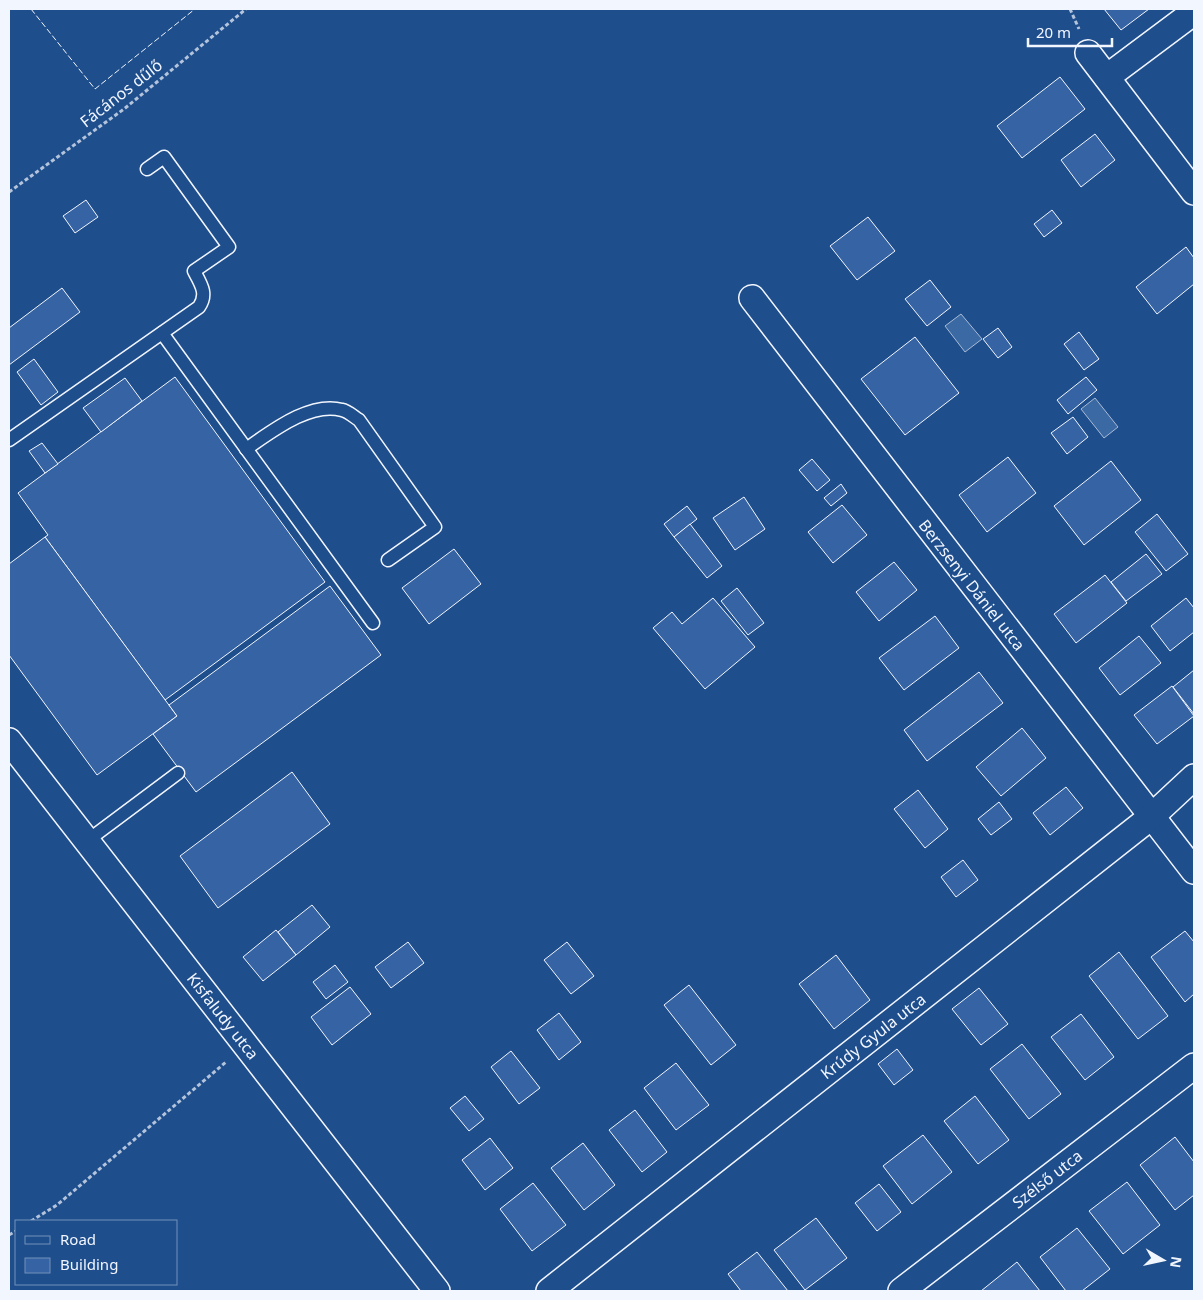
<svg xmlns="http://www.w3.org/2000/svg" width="1203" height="1300" font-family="'Noto Sans',sans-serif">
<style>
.water{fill:#3b69a3;stroke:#a8bbd7}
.building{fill:#3563a3;stroke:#f2f6ff}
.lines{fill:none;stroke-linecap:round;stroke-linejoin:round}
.lane-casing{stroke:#f2f6ff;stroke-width:15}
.street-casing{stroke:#f2f6ff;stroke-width:28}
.path{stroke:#b3c4dc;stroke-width:3;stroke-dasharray:4 2.5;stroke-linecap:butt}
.lane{stroke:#1f4e8c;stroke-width:12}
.street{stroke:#1f4e8c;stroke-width:25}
.fence{stroke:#f2f6ff;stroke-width:1;stroke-dasharray:6 2.5;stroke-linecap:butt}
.labels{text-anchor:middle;stroke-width:4;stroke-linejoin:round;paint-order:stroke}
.street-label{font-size:16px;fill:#f2f6ff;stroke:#1f4e8c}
</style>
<rect width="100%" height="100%" fill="#1f4e8c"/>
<g class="water">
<path d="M961 314 982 339 965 352 945 326Z"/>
<path d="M1095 398 1118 427 1104 438 1081 409Z"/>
</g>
<g class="building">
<path d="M1104 9H1149L1121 30Z"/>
<path d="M1060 77 1085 109 1022 158 997 126Z"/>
<path d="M1095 134 1115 160 1081 187 1061 160Z"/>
<path d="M86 200 98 217 75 233 63 216Z"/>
<path d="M1052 210 1062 223 1044 237 1034 224Z"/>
<path d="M868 217 895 251 857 280 830 246Z"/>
<path d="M1186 247 1194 258V284L1157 314 1136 287Z"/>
<path d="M930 280 951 307 927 326 905 299Z"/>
<path d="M62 288 80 312 9 365V328Z"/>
<path d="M998 328 1012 347 998 358 983 339Z"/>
<path d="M1079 332 1099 359 1084 370 1064 344Z"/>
<path d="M915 337 959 393 905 435 861 379Z"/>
<path d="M34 359 58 392 41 405 17 372Z"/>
<path d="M175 377 325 582 165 700 45 537 48 535 18 493Z"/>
<path d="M1086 377 1097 390 1068 414 1057 400Z"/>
<path d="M125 378 142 401 101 432 83 408Z"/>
<path d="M1073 417 1088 437 1067 454 1051 433Z"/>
<path d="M42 443 58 464 45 473 29 451Z"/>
<path d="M1008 457 1036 493 987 532 959 495Z"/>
<path d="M812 459 830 480 817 491 799 470Z"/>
<path d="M1111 461 1141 500 1084 545 1054 506Z"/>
<path d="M841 484 847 493 831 506 824 498Z"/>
<path d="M744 497 765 529 735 550 713 518Z"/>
<path d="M842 505 867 535 833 563 808 532Z"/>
<path d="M687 506 697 519 674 537 664 524Z"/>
<path d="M1157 514 1188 554 1166 571 1135 532Z"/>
<path d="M690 524 722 566 707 578 674 537Z"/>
<path d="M45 537 177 716 97 775 9 655V564Z"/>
<path d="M454 549 481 584 429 624 402 588Z"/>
<path d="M1146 554 1162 574 1126 601 1111 582Z"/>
<path d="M894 562 917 590 879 621 856 592Z"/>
<path d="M1105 575 1127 603 1076 643 1054 614Z"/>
<path d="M330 586 381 655 196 792 153 734 177 716 169 705Z"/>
<path d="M737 588 764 623 748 635 721 601Z"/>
<path d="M713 598 755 647 705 689 653 628 672 612 682 624Z"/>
<path d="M1186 598 1194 608V632L1170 651 1151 626Z"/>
<path d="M935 616 959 648 904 690 879 658Z"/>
<path d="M1139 636 1161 663 1120 695 1099 668Z"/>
<path d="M1194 670V714L1173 687Z"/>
<path d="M979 672 1003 703 927 761 904 730Z"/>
<path d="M1172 686 1194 716 1157 744 1134 715Z"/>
<path d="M1022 728 1046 758 1001 796 976 767Z"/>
<path d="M292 772 330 824 218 908 180 856Z"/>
<path d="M1066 787 1083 808 1050 835 1033 813Z"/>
<path d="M918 790 948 829 925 848 894 809Z"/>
<path d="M999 802 1012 819 991 835 978 819Z"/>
<path d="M963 860 978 880 956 897 941 877Z"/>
<path d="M312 905 330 927 296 955 278 932Z"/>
<path d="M276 930 296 955 263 981 243 957Z"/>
<path d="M1185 931 1194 942V994L1185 1002 1151 957Z"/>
<path d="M408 942 424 963 391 988 375 967Z"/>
<path d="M567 942 594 976 571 994 544 960Z"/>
<path d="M1119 952 1168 1016 1138 1039 1089 976Z"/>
<path d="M836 955 870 1000 834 1029 799 984Z"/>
<path d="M335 965 348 982 326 999 313 982Z"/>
<path d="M689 985 736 1045 711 1065 664 1005Z"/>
<path d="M350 987 371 1014 332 1045 311 1017Z"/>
<path d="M979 988 1008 1024 981 1045 952 1009Z"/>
<path d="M559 1013 581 1042 559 1060 537 1030Z"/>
<path d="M1081 1014 1114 1057 1085 1080 1051 1037Z"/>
<path d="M1022 1044 1061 1094 1029 1119 990 1069Z"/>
<path d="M897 1049 913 1070 894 1085 878 1064Z"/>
<path d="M511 1051 540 1088 519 1104 491 1067Z"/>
<path d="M676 1063 709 1105 676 1130 644 1088Z"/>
<path d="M465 1096 484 1119 469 1131 450 1108Z"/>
<path d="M975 1096 1009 1140 978 1164 944 1121Z"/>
<path d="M635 1110 667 1152 642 1172 609 1130Z"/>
<path d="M923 1135 952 1172 912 1204 883 1166Z"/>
<path d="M1175 1137 1194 1162V1195L1175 1210 1140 1165Z"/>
<path d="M490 1138 513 1168 485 1190 462 1160Z"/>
<path d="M583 1143 615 1185 584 1210 551 1168Z"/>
<path d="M1127 1182 1160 1225 1123 1254 1089 1211Z"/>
<path d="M533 1183 566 1225 532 1251 500 1209Z"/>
<path d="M879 1184 901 1212 877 1231 855 1203Z"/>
<path d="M816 1218 847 1258 805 1290 774 1250Z"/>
<path d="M1077 1228 1110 1269 1082 1291H1066L1040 1257Z"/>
<path d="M757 1252 788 1291H741L728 1274Z"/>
<path d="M1017 1262 1040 1291H981Z"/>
</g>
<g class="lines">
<defs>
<g id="lane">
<path d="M162 333 373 623"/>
<path d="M9 440 199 307C208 294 201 284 194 271L229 247 164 157 147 169"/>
<path d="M246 449C271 432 310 401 342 410 348 411 354 417 359 420L435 527 388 560"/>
<path d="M87 841 178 773"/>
</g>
<g id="street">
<path d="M1088 53 1194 192"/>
<path d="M1107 77 1194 12"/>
<path d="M752 298 1194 871"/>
<path d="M9 741 437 1291"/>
<path d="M549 1291 1151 817 1194 777"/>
<path d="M901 1291 1194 1066"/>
</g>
</defs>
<use href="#lane" class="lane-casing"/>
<use href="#street" class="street-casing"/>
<g class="path">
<path d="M1070 9 1079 29"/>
<path d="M9 192 124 109 246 9"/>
<path d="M31 1221 57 1205 226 1062"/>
<path d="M9 1235 16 1231"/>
</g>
<use href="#lane" class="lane"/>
<use href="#street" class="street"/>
<path class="fence" d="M31 9 95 89 195 9"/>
</g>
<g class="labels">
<g class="street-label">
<text transform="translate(121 93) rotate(-38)" y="6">Fácános dűlő</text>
<text transform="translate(972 585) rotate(52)" y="6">Berzsenyi Dániel utca</text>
<text transform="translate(223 1016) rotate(52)" y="6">Kisfaludy utca</text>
<text transform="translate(873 1036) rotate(-38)" y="6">Krúdy Gyula utca</text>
<text transform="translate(1047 1179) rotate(-38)" y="6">Szélső utca</text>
</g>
</g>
<rect width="1203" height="1300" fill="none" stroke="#f2f6ff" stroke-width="20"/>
<rect x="15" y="1220" width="162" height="65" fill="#1f4e8c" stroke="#7391ba"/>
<rect x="25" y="1236" width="25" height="8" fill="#1f4e8c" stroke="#7391ba"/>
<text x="60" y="1245" font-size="15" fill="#f2f6ff">Road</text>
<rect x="25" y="1258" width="25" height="15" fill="#3563a3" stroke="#7391ba"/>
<text x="60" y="1270" font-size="15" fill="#f2f6ff">Building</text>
<g transform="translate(1163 1260) rotate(99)" stroke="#1f4e8c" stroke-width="4" paint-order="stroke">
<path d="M0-4L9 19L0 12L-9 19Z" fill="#f2f6ff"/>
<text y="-8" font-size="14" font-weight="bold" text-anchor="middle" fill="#f2f6ff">N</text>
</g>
<path d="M1028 38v8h84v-8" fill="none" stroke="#f2f6ff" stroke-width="2.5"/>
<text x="1036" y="38" font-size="15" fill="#f2f6ff" stroke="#1f4e8c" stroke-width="4" paint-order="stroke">20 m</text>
</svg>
